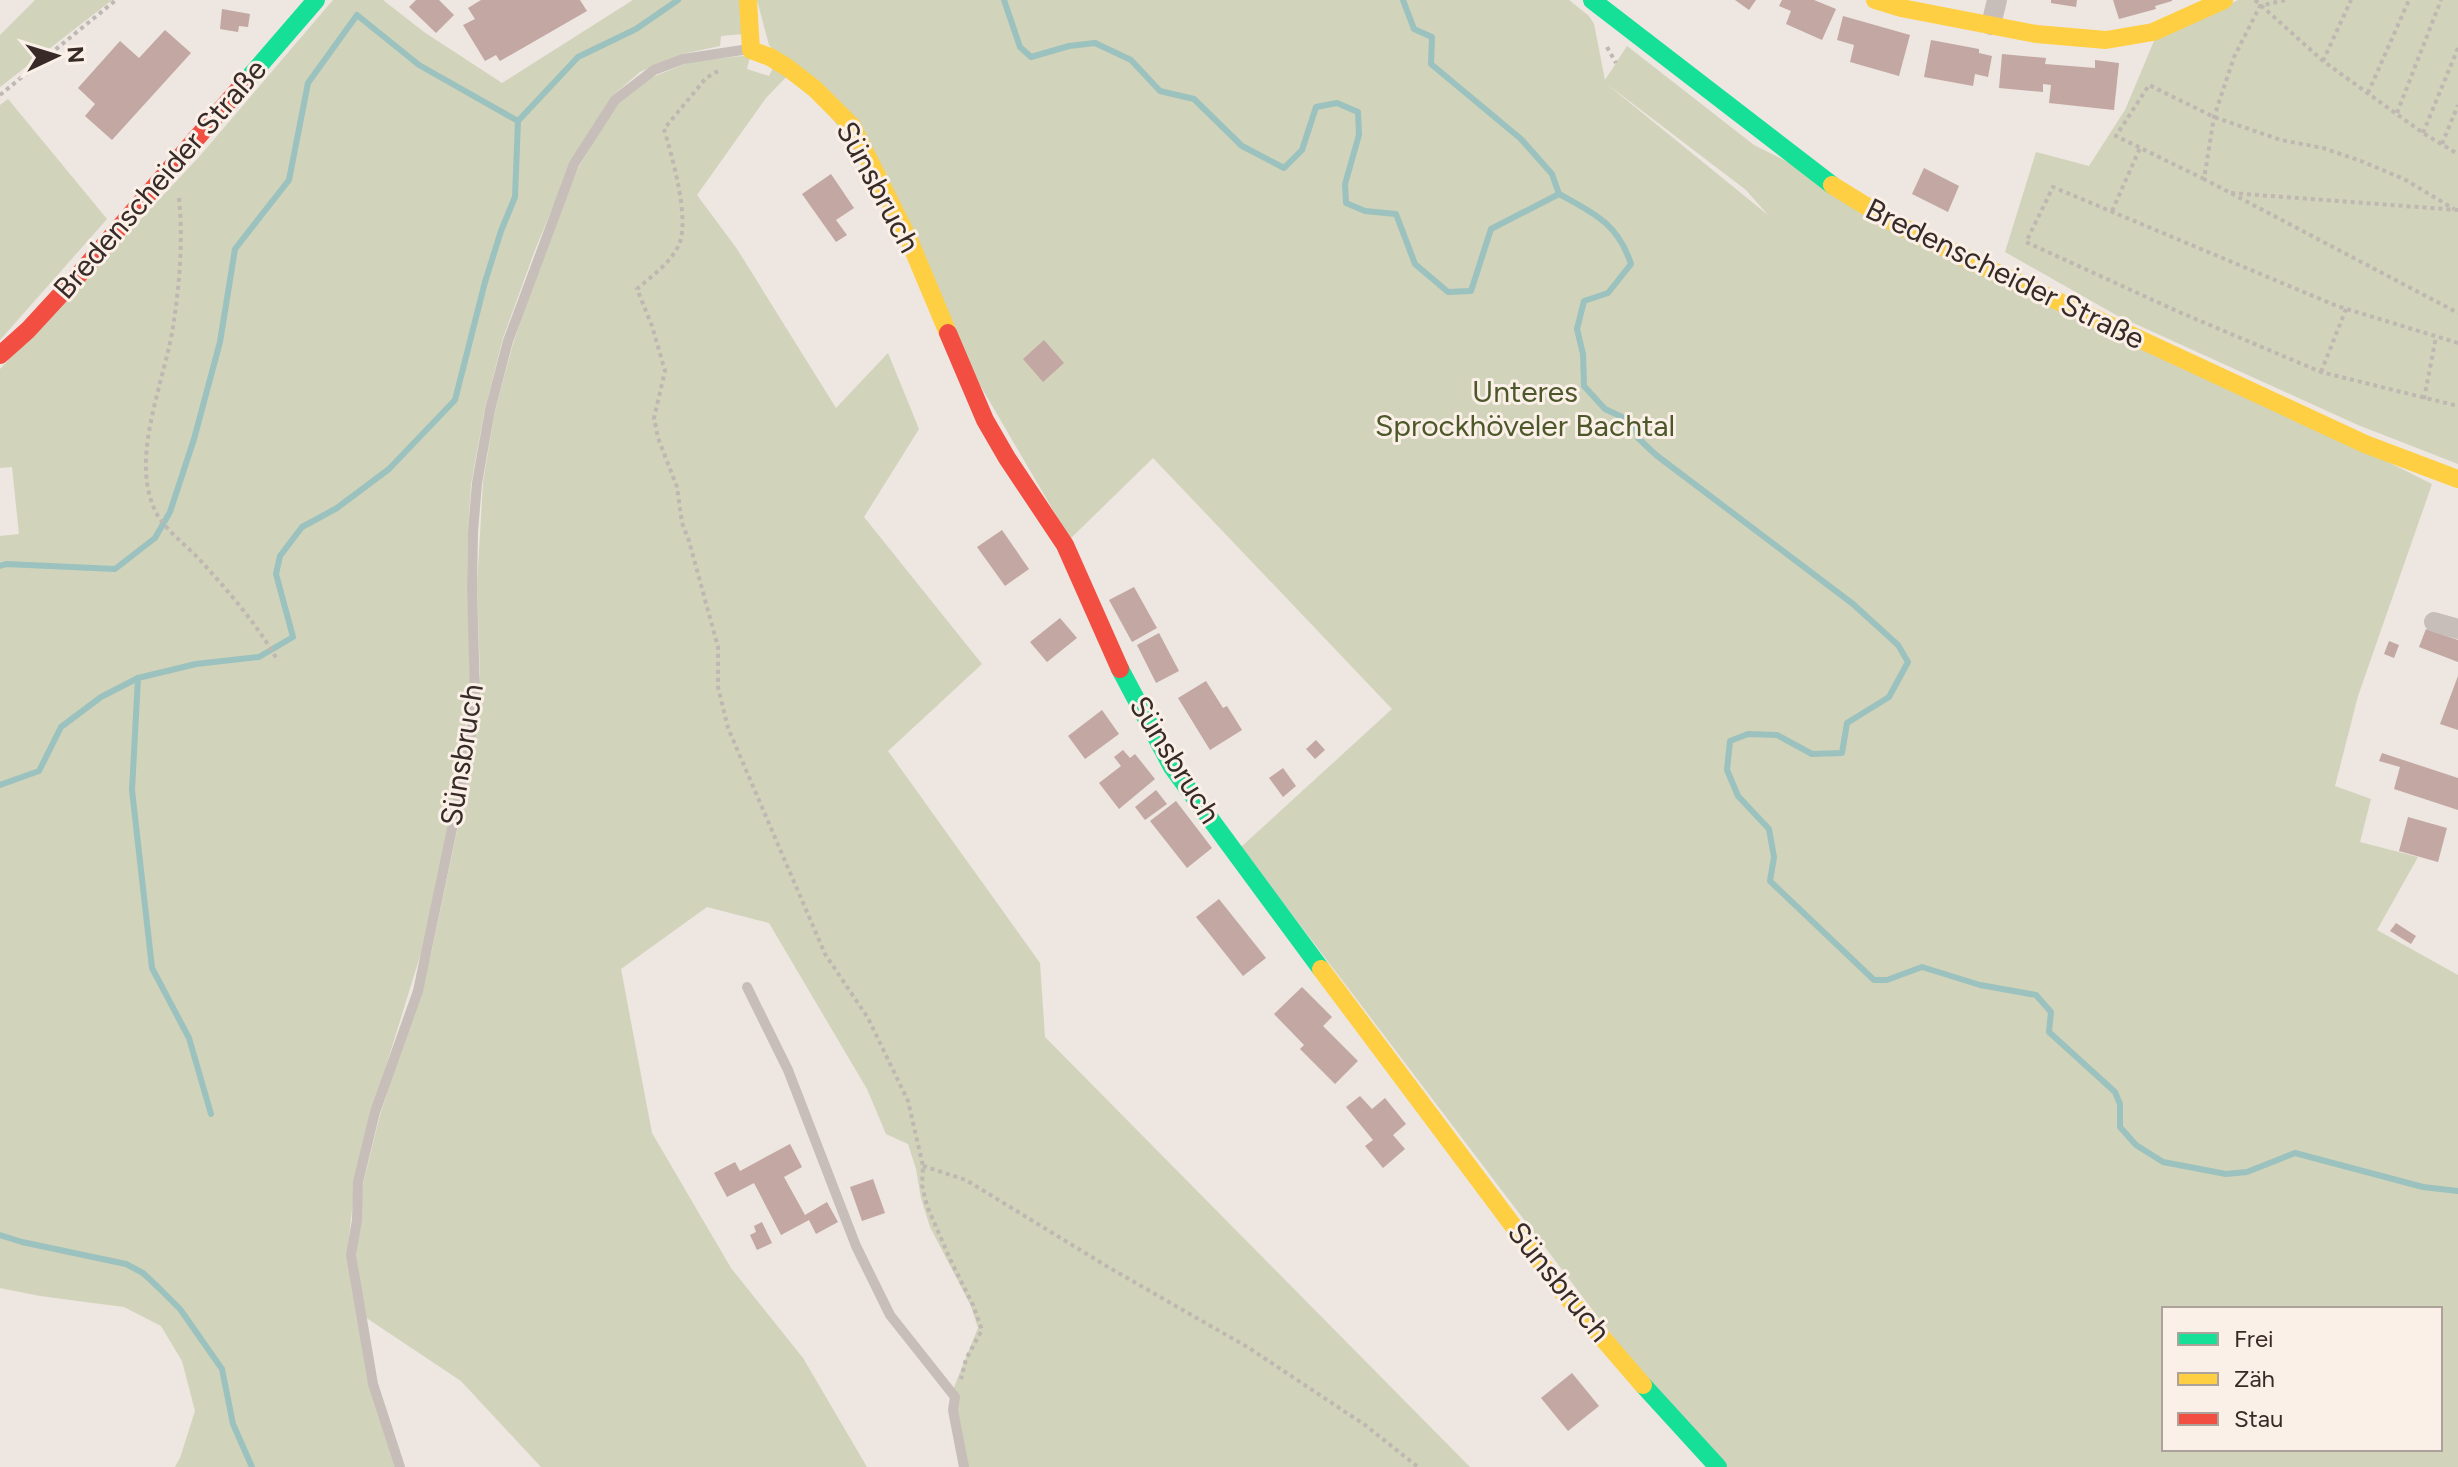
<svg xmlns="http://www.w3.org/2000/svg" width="2458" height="1467" font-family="Figtree,sans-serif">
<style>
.green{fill:#d1d3ba;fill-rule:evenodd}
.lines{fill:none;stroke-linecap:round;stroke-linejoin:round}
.stream{stroke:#9bc2be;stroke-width:6}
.building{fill:#c2a7a2}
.path{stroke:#bfb7b2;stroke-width:4;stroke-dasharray:4 4;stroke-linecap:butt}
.lane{stroke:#c7beb9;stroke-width:10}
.street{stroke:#c7beb9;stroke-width:20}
.fast{stroke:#16e098;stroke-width:18}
.slow{stroke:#ffcf43;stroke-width:18}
.jam{stroke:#f24e42;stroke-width:18}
.labels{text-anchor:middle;stroke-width:6;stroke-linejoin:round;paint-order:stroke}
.street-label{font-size:30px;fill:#382b27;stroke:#fbf0e8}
.park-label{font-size:30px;fill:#4c582a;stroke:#fbf0e8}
</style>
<rect width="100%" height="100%" fill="#ede6e1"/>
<g class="green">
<path d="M35 0H112L0 87V35Z"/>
<path d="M333 0H383L424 32 502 83 633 0H743L744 34 721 36 720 46 682 54 640 72 611 97 572 161 535 250 503 338 484 413 471 485 468 535 467 587 471 676 461 770 421 953 374 1105 355 1181 347 1256 370 1386 399 1467H175L180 1458 195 1411 182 1361 161 1326 124 1307 40 1296 0 1288V536L19 534 12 467 0 468V369L199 157Z"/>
<path d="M757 0H1569L1589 16 1594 24 1605 80 1627 46 1754 145 2432 484 2358 696 2335 786 2371 799 2360 842 2418 857 2377 930 2458 975V1467H1712L1241 847 1392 709 1153 458 1070 539 966 361 886 182 769 45ZM1607 84 1746 190 1768 215 1608 85ZM2164 1309H2440V1449H2164Z"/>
<path d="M2238 0H2458V464L2358 425 2118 316 2005 252 2036 152 2089 166 2125 110 2154 41Z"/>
<path d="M742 56 750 57 747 69 769 76 774 66 790 73 766 98 697 195 737 249 836 408 888 353 919 429 864 517 982 664 888 751 1040 963 1045 1037 1470 1467H961L952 1392 978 1328 971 1306 930 1227 921 1198 916 1169 908 1144 886 1134 867 1089 769 923 707 907 621 969 652 1133 731 1268 803 1358 867 1467H541L461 1381 365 1317 356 1256 363 1184 380 1115 431 954 470 769 480 674 477 586 483 482 495 411 513 344 542 256 578 168 618 102 653 77 689 62Z"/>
<path d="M8 99 107 219 0 340V105Z"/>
</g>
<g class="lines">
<g class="stream">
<path d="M1004 0 1020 47 1031 57 1069 46 1095 43 1131 60 1160 91 1194 99 1242 146 1284 168 1302 150 1316 107 1337 103 1358 112 1359 135 1345 184 1346 203 1365 211 1396 214 1415 264 1448 292 1471 291 1491 229 1559 194C1594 213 1618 224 1631 264L1608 293 1584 301 1577 329 1583 354 1584 386 1605 409 1635 423 1638 438 1656 455 1853 604 1898 645 1908 662 1889 697 1847 723 1842 753 1812 754 1777 735 1748 734 1730 741 1727 770 1738 796 1769 829 1774 857 1770 881 1874 980H1887L1922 967 1980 985 2036 995 2051 1012 2049 1032 2115 1092 2120 1104V1127L2136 1145 2163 1162 2226 1174 2247 1172 2295 1153 2423 1187 2458 1191"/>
<path d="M1403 0 1414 29 1432 37 1431 64 1521 139 1552 174 1559 194"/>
<path d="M0 566 6 564 115 569 155 538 170 512 194 439 220 342 235 249 289 180 308 83 357 15 419 65 518 121"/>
<path d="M138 678 132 790 152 968 189 1038 211 1114"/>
<path d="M0 785 39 771 61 727 101 697 138 678 196 664 259 657 293 637 276 574 280 556 302 527 337 508 389 469 455 400 485 282 501 231 515 197 518 121 578 57 636 29 678 0"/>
<path d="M0 1235 22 1242 126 1264 143 1273 159 1288 180 1309 222 1369 233 1424 252 1467"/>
</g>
</g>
<g class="building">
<path d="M416 0H439L454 15 436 33 409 7Z"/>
<path d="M481 0H580L587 11 500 61 496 55 485 61 463 25 475 19 468 8Z"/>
<path d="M1735 0H1756L1749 10Z"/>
<path d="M1782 0H1814L1836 9 1822 40 1786 24 1791 11 1779 6Z"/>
<path d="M2051 0H2077L2076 7 2051 3Z"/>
<path d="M2113 0H2172V1L2155 6 2156 9 2119 19Z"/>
<path d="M222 9 250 14 248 27 239 26 238 32 220 29Z"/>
<path d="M1843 16 1910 35 1899 76 1850 62 1854 45 1837 40Z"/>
<path d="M165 30 191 53 112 140 85 116 95 104 78 88 120 41 139 58Z"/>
<path d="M1931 40 1979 49V53L1992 56 1988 77 1975 74 1973 86 1924 77Z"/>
<path d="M2002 54 2046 58 2045 64 2095 68V60L2119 63 2114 110 2049 103 2051 85 2043 84V92L1999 88Z"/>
<path d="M1924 168 1959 186 1948 212 1912 194Z"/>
<path d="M831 174 854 208 836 220 847 235 836 242 802 194Z"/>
<path d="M1044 340 1064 363 1043 382 1023 359Z"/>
<path d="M1002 530 1029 569 1005 586 977 547Z"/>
<path d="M1134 587 1157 628 1132 642 1109 600Z"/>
<path d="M1060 618 1077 638 1047 662 1030 642Z"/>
<path d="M2426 629 2458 640V662L2419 647Z"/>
<path d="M1159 633 1179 671 1156 683 1137 645Z"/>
<path d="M2389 641 2399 645 2394 658 2384 654Z"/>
<path d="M2458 676V730L2440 724Z"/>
<path d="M1206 681 1223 708 1227 706 1242 730 1210 750 1178 698Z"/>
<path d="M1102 710 1119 734 1085 759 1068 736Z"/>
<path d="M1316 740 1325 750 1315 759 1306 749Z"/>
<path d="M1123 750 1130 758 1135 754 1155 779 1119 809 1099 783 1121 766 1114 757Z"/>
<path d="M2382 753 2458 778V810L2394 789 2400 767 2379 761Z"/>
<path d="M1283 768 1296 786 1283 797 1269 778Z"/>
<path d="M1156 790 1167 804 1145 820 1135 807Z"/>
<path d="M1176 801 1212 848 1187 868 1150 821Z"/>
<path d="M2408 817 2447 828 2438 862 2399 851Z"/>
<path d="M1219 899 1266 958 1243 976 1196 917Z"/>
<path d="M2396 923 2416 936 2411 944 2390 931Z"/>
<path d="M1302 987 1332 1017 1323 1026 1358 1061 1335 1084 1300 1049 1304 1045 1274 1014Z"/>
<path d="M1360 1096 1372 1109 1385 1098 1406 1124 1393 1135 1405 1149 1383 1168 1365 1146 1373 1140 1346 1107Z"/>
<path d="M790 1144 802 1167 784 1177 805 1215 827 1202 838 1222 816 1234 809 1220 781 1235 754 1183 727 1197 714 1173 735 1162 740 1171Z"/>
<path d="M873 1179 885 1213 862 1221 850 1187Z"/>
<path d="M762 1222 772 1243 757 1250 750 1235 756 1232 754 1226Z"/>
<path d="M1572 1373 1599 1406 1568 1431 1541 1398Z"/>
</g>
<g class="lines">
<g class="path">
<path d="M2255 0 2323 61 2423 133 2458 154"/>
<path d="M2285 0 2260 6 2234 57 2214 117 2204 179 2458 313"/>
<path d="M1607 47 1616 63"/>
<path d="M2323 61 2351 0"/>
<path d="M718 71 706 78 664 129C672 156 689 215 680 242 673 261 652 276 637 289L652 326 665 371 654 418 658 438 677 487 682 523 689 541 718 647V687L728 728 825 954 868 1018 908 1101 923 1166 922 1185 927 1206 951 1261 973 1305 982 1330 966 1359 961 1379"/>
<path d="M2368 93 2409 0"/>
<path d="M0 95 116 0"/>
<path d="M2397 113 2441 0"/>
<path d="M2423 133 2458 48"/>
<path d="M2442 144 2458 105"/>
<path d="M2204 179 2116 136 2149 85 2214 117 2281 140 2323 148 2361 161 2404 179 2454 209"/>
<path d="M2231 193 2458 210"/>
<path d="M179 198C183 238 180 280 174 320 167 378 126 461 158 516 168 532 187 546 200 560 228 591 257 624 278 661"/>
<path d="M2112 211 2140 148"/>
<path d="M2458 343 2337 306 2053 187 2026 242 2179 312 2321 372 2458 406"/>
<path d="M2321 372 2346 309"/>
<path d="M2424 399 2436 337"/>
<path d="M923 1166 966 1180 1108 1267 1249 1348 1365 1425 1418 1467"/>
</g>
<g class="lane">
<path d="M747 987 788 1070 856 1246 890 1315 955 1397 953 1410 964 1467"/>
<path d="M400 1467 373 1384 351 1255 357 1220 358 1182 375 1112 418 991 470 743 475 695 472 587 473 532 477 483 490 410 508 341 574 164 615 100 654 70 683 59 749 49"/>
</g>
<g class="street">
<path d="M1991 25 1997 0"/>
<path d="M2434 622 2458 629"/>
</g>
<g class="fast">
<path d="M1592 0 1832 185"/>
<path d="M246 81 316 0"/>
<path d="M1120 669 1172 767 1321 969"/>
<path d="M1643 1385 1718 1467"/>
</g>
<g class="slow">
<path d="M748 0 751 50 770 57 788 68 815 89 852 126 909 240 948 333"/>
<path d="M1875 0 1901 8 2036 34 2106 40 2153 32 2224 0"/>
<path d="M1832 185 1887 219 1963 257 2365 444 2458 479"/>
<path d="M1321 969 1562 1291 1643 1385"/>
</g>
<g class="jam">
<path d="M948 333 985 420 1007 458 1065 545 1120 669"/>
<path d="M0 355 28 330 75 279 246 81"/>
</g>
</g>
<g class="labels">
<g class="street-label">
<text transform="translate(160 179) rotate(-49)" y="10">Bredenscheider Straße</text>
<text transform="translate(878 187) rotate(62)" y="10">Sünsbruch</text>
<text transform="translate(2005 274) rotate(26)" y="10">Bredenscheider Straße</text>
<text transform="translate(462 755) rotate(-81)" y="10">Sünsbruch</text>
<text transform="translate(1175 760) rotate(58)" y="10">Sünsbruch</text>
<text transform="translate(1559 1282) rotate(51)" y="10">Sünsbruch</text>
</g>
<g class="park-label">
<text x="1525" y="402">Unteres<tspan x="1525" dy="34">Sprockhöveler Bachtal</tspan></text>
</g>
</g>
<rect x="2162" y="1307" width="280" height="144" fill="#fbf0e8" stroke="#ada19b" stroke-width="2"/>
<rect x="2178" y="1333" width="40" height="12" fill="#16e098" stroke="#ada19b" stroke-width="2"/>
<text x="2234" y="1347" font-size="24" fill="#382b27">Frei</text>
<rect x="2178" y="1373" width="40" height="12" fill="#ffcf43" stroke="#ada19b" stroke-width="2"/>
<text x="2234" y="1387" font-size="24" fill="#382b27">Zäh</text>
<rect x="2178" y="1413" width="40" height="12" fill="#f24e42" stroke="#ada19b" stroke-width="2"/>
<text x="2234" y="1427" font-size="24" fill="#382b27">Stau</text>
<g transform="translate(56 56) rotate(86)" stroke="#fbf0e8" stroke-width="6" paint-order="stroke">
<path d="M0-6L14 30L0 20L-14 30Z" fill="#382b27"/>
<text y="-12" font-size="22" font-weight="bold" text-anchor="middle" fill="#382b27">N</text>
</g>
</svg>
